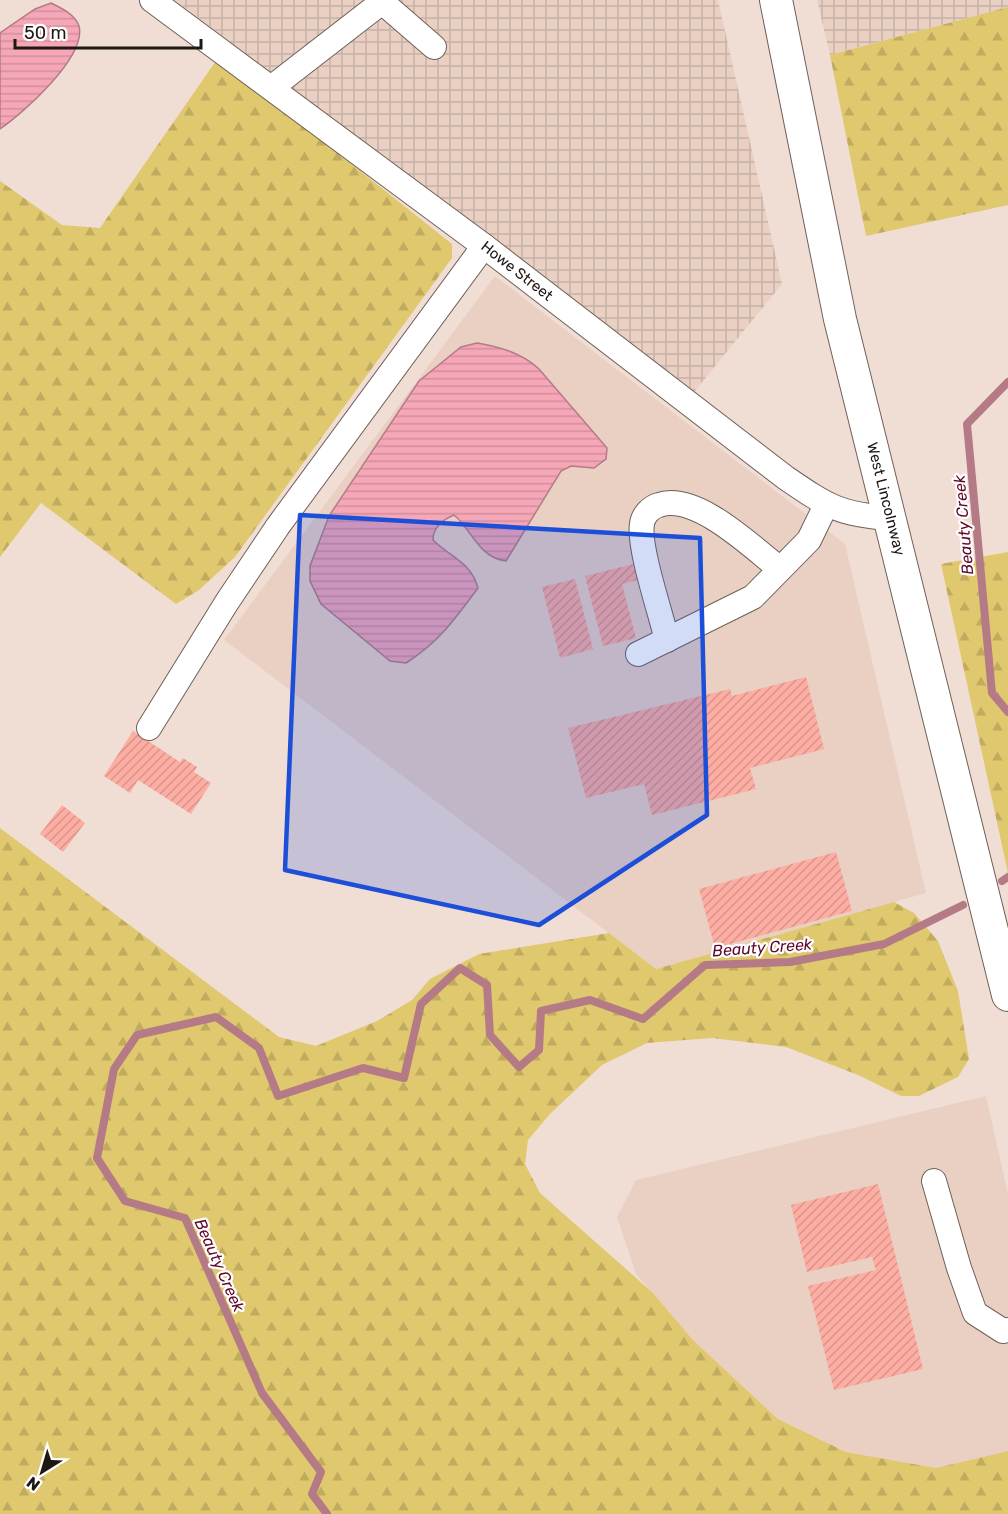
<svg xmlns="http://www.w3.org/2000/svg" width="1008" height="1514" font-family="Rubik,sans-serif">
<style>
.built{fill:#e9d0c3}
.industrial{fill:url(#industrial-grid)}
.forest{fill:url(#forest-firs)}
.water{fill:url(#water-rules);stroke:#b47b86;stroke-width:1.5}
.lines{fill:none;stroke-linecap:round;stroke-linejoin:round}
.stream{stroke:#b47b86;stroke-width:8}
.building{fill:url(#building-hatch)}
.minor-casing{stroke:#6f6057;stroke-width:26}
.major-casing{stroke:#6f6057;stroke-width:34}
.minor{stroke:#fff;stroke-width:24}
.major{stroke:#fff;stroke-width:32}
.marked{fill:#1d4ed8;fill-opacity:0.2;stroke:#1d4ed8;stroke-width:4.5;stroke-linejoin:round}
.labels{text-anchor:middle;stroke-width:4.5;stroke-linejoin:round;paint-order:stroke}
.street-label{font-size:15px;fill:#1e1815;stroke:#fff}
.water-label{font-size:16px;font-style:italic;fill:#5f082a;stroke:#fff}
</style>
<defs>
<pattern id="industrial-grid" width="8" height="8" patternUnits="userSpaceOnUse" patternTransform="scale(1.5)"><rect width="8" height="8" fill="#e9d0c3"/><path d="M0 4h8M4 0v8" fill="none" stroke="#c7b2a7"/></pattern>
<pattern id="forest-firs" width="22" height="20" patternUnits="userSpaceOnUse" patternTransform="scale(1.5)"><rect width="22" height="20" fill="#e0c86f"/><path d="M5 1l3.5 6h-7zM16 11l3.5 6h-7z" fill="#c0ab5f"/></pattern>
<pattern id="water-rules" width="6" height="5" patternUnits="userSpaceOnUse" patternTransform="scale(1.5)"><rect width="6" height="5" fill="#f5a6b7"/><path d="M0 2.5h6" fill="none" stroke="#d28e9c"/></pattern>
<pattern id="building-hatch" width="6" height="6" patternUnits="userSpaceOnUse" patternTransform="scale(1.5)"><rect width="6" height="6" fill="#fdada2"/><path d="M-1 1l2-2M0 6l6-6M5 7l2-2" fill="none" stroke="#d8948b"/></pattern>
</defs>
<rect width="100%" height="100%" fill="#f0ded5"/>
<g class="built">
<path d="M495 276 845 544 926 893 656 969 224 640Z"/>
<path d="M986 1096 1008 1194V1451L936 1468 846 1452 778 1419 693 1340 636 1274 617 1217 636 1180Z"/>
</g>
<g class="industrial">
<path d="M175 0H718L782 284 694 392Z"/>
<path d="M817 0H1008V7L830 55Z"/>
</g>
<g class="forest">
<path d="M1008 7V205L866 236 830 55Z"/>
<path d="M218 58 452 244V258L235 557 199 590 176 604 41 503 0 557V181L62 225 100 228Z"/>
<path d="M1008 552V873L941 564Z"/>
<path d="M0 828 279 1037 316 1046 377 1021 412 1000 430 979 479 954 609 933 656 969 894 902 914 913 938 941 958 991 969 1059 958 1077 919 1096H901L858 1075 786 1047 712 1038 647 1043 602 1065 550 1114 528 1140 525 1164 540 1193 652 1292 693 1340 778 1419 846 1452 936 1468 1008 1451V1514H0Z"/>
</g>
<g class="water">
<path d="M51 3C61 8 75 14 79 26 87 57 22 114 0 129V33L35 9Z"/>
<path d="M477 343C500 347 522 353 539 369L607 448 606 459 594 468 571 466 561 471 506 561C479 558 472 530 454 515 442 520 433 527 433 540 450 557 471 562 478 588 455 619 439 642 406 663L390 661 321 604 310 581V566L329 516 419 381 461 347Z"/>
</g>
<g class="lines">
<g class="stream">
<path d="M1008 382 967 424 992 693 1008 712"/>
<path d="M1002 881 1008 877"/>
<path d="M327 1514 312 1494 321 1472 262 1393 185 1218 125 1201 97 1158 114 1069 137 1035 216 1017 259 1048 278 1096 363 1068 404 1078 421 1004 460 968 487 985 490 1035 519 1067 539 1050 541 1011 590 1000 643 1019 705 965 790 962 884 944 963 905"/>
</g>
</g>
<g class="building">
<path d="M634 564 638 580 622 584 636 638 603 646 585 576Z"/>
<path d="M575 579 593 649 560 658 542 587Z"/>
<path d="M806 677 824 749 750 768 756 789 652 815 644 784 586 798 568 728 730 689 732 696Z"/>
<path d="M133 731 180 762 183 758 197 767 194 772 211 783 191 814 138 780 130 793 104 776Z"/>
<path d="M62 805 85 823 63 852 40 834Z"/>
<path d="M836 852 852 911 715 948 699 889Z"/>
<path d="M878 1184 923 1369 834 1390 808 1286 876 1270 872 1257 807 1272 791 1205Z"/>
</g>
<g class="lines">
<defs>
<g id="minor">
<path d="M152 0 484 246 786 478C827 506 840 515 891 518"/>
<path d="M271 88 382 2 434 47"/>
<path d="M667 640C661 614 638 547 642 524 643 515 651 507 659 505 696 492 753 548 780 569"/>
<path d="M638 654 753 597 809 540 826 505"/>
<path d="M149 728 227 602 278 526 484 246"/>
<path d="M934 1181 959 1268 975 1313 1003 1331 1008 1330"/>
</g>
<path id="major" d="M776 0 840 319 1008 995"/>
</defs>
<use href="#minor" class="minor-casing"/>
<use href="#major" class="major-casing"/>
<use href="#minor" class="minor"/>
<use href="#major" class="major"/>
</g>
<path class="marked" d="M300 515 700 538 707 815 539 925 285 870Z"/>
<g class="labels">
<g class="street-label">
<text transform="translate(517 271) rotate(38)" y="5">Howe Street</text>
<text transform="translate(886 499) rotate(76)" y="5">West Lincolnway</text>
</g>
<g class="water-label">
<text transform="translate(963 525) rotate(-95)" y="6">Beauty Creek</text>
<text transform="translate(762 947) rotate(-4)" y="6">Beauty Creek</text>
<text transform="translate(220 1265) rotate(66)" y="6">Beauty Creek</text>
</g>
</g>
<g transform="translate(42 1472) rotate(217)" stroke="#ffffff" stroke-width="4.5" paint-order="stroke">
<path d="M0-4.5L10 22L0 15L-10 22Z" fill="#1e1815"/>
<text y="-9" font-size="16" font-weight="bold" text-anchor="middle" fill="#1e1815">N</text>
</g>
<path d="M15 39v9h186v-9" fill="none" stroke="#1e1815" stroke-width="3"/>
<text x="24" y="39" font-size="18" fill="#1e1815" stroke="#ffffff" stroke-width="4.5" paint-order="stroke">50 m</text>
</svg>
